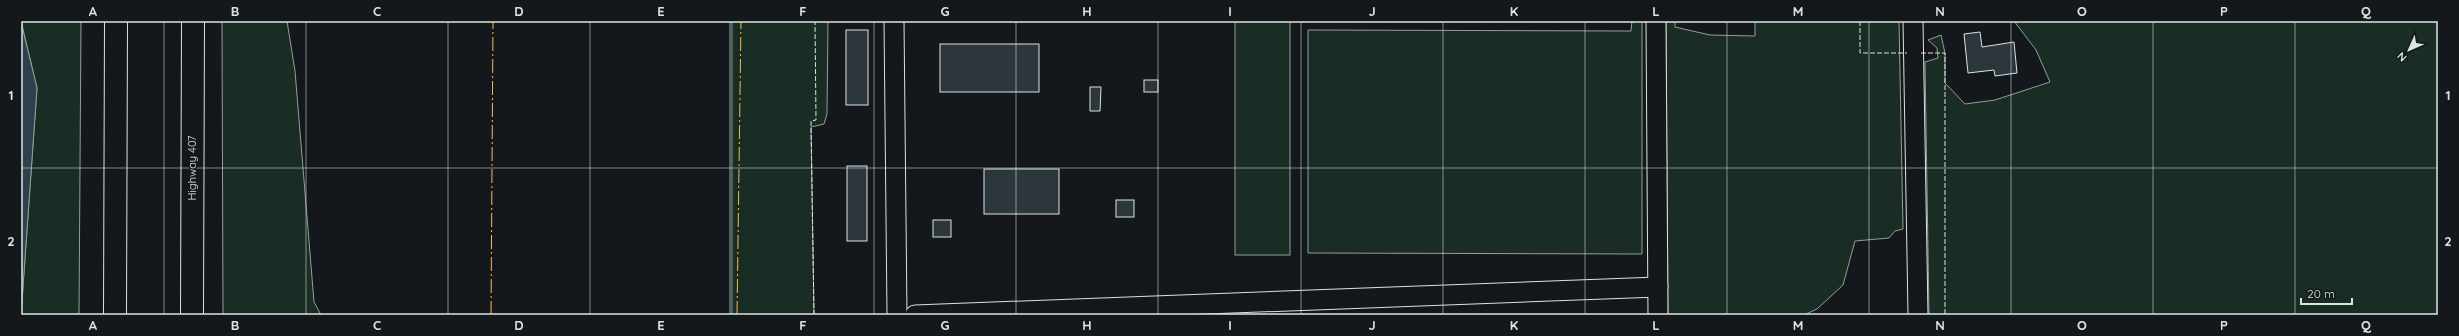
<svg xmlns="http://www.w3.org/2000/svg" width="2459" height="336" font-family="Quicksand,sans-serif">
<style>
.green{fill:#1a2d24;stroke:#939e99}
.water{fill:#2f3f4d;stroke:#939e99}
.building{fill:#2c363c;stroke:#d8e6dc}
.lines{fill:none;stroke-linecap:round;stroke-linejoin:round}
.minor-casing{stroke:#d8e6dc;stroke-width:21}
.highway-casing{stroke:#d8e6dc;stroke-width:24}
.minor{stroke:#14181c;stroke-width:19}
.highway{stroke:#14181c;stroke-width:22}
.fence{stroke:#d8e6dc;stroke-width:1;stroke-dasharray:5 2;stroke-linecap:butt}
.power{stroke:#ffb74d;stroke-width:1;stroke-dasharray:14 3 2 3;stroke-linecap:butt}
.grid{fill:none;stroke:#d8e6dc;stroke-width:1;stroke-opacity:0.55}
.labels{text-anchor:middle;stroke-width:3;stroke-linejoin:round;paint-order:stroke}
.street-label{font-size:11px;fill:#d8e6dc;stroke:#14181c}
.neatline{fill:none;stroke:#d8e6dc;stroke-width:1.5}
.grid-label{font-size:13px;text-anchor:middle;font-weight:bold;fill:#d8e6dc}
</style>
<rect width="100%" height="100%" fill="#14181c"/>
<g class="green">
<path d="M21 21H81L79 315H21L37 88Z"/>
<path d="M222 21H287L295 71 314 302 321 315H223Z"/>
<path d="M730 21H828L827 114 824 124 811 127 814 315H730Z"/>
<rect x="1235" y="21" width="55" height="234"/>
<path d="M1632 21H1642V254L1308 253V30L1631 31Z"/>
<path d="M1666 21H1675V27L1710 35 1755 36V21H1899L1903 229 1895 231 1889 238 1855 241 1843 285 1817 309 1804 315H1668Z"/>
<path d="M2014 21H2438V315H1929L1925 62 1938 58 1937 48 1928 40 1941 35 1945 53V83L1965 104 1995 100 2050 82 2036 50Z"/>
</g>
<path class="water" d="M21 22 37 88 21 315Z"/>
<g class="building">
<rect x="846" y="30" width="22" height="75"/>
<path d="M1980 32 1982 47 2014 42 2017 73 1995 76 1994 70 1968 73 1964 34Z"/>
<rect x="940" y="44" width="99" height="48"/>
<rect x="1144" y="80" width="14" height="12"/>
<path d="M1090 87H1101L1100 111H1090Z"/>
<rect x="847" y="166" width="20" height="75"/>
<rect x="984" y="169" width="75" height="45"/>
<rect x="1116" y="200" width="18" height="17"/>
<rect x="933" y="220" width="18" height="17"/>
</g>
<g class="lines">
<defs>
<g id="minor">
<path d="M894 21 897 315"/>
<path d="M1656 21 1658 315"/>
<path d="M1913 21 1918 315"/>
<path d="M915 315 1658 287"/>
</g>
<g id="highway">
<path d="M115 315 116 21"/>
<path d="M192 315 193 21"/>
</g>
</defs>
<use href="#minor" class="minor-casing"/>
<use href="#highway" class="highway-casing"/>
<use href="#minor" class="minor"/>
<use href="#highway" class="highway"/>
<g class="fence">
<path d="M1860 21V53H1907"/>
<path d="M1921 53H1945V315"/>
<path d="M814 315 811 121 816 120 815 21"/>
</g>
<g class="power">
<path d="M491 315 493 21"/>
<path d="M737 315 741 21"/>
</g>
</g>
<path class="grid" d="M164 21V315M306 21V315M448 21V315M590 21V315M732 21V315M874 21V315M1016 21V315M1158 21V315M1301 21V315M1443 21V315M1585 21V315M1727 21V315M1869 21V315M2011 21V315M2153 21V315M2295 21V315M21 168H2438"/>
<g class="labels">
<g class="street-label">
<text transform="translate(192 168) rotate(-90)" y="4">Highway 407</text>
</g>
</g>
<rect width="2459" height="336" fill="none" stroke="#14181c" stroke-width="44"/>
<g transform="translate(2409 50) rotate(225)" stroke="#14181c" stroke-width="3" paint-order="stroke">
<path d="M0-3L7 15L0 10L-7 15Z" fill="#d8e6dc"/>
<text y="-6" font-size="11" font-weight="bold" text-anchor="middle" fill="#d8e6dc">N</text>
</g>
<path d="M2301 298v6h51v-6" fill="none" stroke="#d8e6dc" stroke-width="2"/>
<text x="2307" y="298" font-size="12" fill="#d8e6dc" stroke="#14181c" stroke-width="3" paint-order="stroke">20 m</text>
<rect x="22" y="22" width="2415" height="292" class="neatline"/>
<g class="grid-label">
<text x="93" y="16">A</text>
<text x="235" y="16">B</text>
<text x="377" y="16">C</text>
<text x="519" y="16">D</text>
<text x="661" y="16">E</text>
<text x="803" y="16">F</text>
<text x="945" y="16">G</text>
<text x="1087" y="16">H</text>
<text x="1230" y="16">I</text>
<text x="1372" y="16">J</text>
<text x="1514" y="16">K</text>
<text x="1656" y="16">L</text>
<text x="1798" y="16">M</text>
<text x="1940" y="16">N</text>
<text x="2082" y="16">O</text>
<text x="2224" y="16">P</text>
<text x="2366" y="16">Q</text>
<text x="11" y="100">1</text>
<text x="2448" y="100">1</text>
<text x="11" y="246">2</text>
<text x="2448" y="246">2</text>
<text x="93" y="330">A</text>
<text x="235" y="330">B</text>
<text x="377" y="330">C</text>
<text x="519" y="330">D</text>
<text x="661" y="330">E</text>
<text x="803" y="330">F</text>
<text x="945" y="330">G</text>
<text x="1087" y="330">H</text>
<text x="1230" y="330">I</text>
<text x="1372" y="330">J</text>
<text x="1514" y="330">K</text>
<text x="1656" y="330">L</text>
<text x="1798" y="330">M</text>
<text x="1940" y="330">N</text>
<text x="2082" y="330">O</text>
<text x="2224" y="330">P</text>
<text x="2366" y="330">Q</text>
</g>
</svg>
